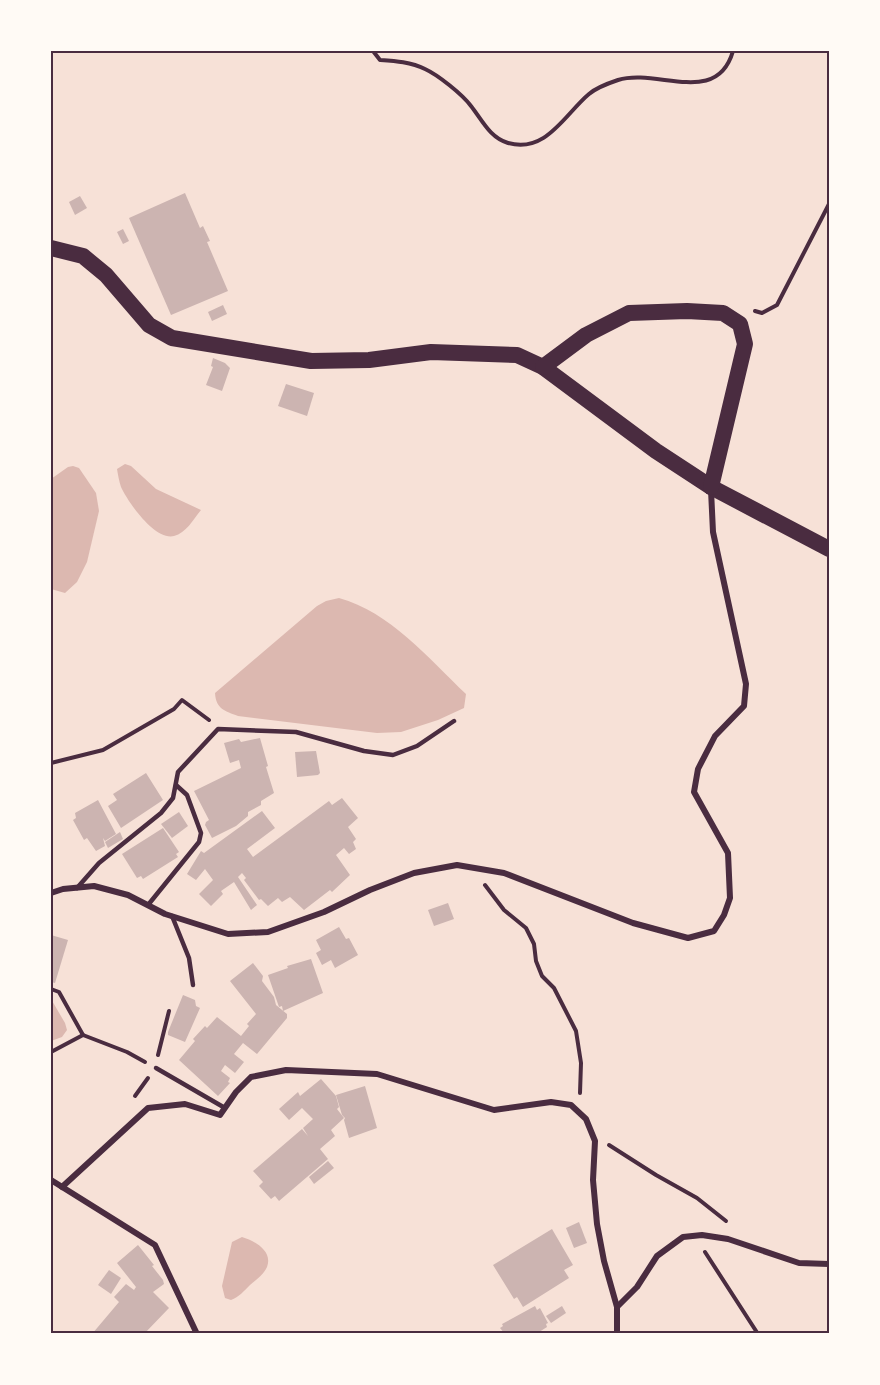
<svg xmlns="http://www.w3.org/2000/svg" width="880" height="1385" font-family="'Noto Sans',sans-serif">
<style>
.water{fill:#dcb8b0}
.building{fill:#ccb4b1}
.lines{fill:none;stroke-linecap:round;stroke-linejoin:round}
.path{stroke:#4a2c40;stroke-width:4}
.service{stroke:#4a2c40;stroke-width:4.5}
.minor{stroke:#4a2c40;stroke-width:6}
.trunk{stroke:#4a2c40;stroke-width:16}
.neatline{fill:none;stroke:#4a2c40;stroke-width:2}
</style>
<rect width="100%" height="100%" fill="#f7e1d7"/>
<g class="water">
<path d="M125 464 131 466 156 489 201 510C193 520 186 533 174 536 155 541 128 502 121 487 119 481 118 475 117 469Z"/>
<path d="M73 466 79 468 96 493 99 511 87 562 77 582 65 593 51 589V479L68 467Z"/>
<path d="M339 598C390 612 428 658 466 694L464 708 438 720 401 732 377 733 238 716C225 711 216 709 215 693L317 606 326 601Z"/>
<path d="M51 999 65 1023 67 1030 62 1037 51 1041Z"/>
<path d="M242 1237C255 1241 273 1251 267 1267 264 1274 256 1280 250 1285 244 1291 239 1297 231 1300L225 1298 222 1286 232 1242Z"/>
</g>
<g class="building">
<path d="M185 193 200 228 203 226 210 241 207 242 228 291 171 315 129 218Z"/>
<path d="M80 196 87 208 75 215 69 202Z"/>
<path d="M123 229 129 241 123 244 117 232Z"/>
<path d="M223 305 227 314 212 321 208 312Z"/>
<path d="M213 358 225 363 230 368 222 391 206 385 213 367 211 366Z"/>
<path d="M286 384 314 393 307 416 278 406Z"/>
<path d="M260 738 268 766 266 767 274 793 261 801V805L248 812V816L236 826 212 838 205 825 206 822 209 820 194 791 241 768 239 760 230 763 224 743 239 739 241 742Z"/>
<path d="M316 751 320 773 318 775 297 777 295 752Z"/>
<path d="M146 773 163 800 121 828 108 806 117 800 113 794Z"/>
<path d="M342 798 358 818 348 827 356 839 353 842 356 849 349 854 344 848 336 855 350 875 332 892 330 890 304 910 290 897 282 902 278 898 268 906 261 899 259 900 244 880 246 878 242 873 238 877 257 905 251 910 234 882 221 891 223 894 211 906 199 894 213 880 205 869 196 880 187 874 201 851 204 853 262 811 275 828 247 849 253 857 329 801 332 805Z"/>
<path d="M98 800 116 834 105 841 103 838 104 842 102 843 104 842 105 846 96 851 87 838 84 840 73 820 76 818 75 813Z"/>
<path d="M179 812 188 826 172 838 161 824Z"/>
<path d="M163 828 179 852 176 854 178 857 143 879 141 876 137 878 122 854Z"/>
<path d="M120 832 123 839 108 848 105 842Z"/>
<path d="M448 903 454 919 434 926 428 910Z"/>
<path d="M339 927 346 939 349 938 358 955 335 968 331 960 322 965 316 953 321 950 316 940Z"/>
<path d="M51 935 68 940 55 983 51 982Z"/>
<path d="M311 959 323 993 283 1011 282 1006 279 1007 268 975 288 968 287 966Z"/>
<path d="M253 963 263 976 262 981 274 997 276 1005 287 1014V1018L257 1054 243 1043 234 1054 244 1062 235 1073 225 1065 221 1071 230 1078 228 1082 230 1083 218 1096 179 1060 195 1041 193 1039 205 1026 207 1028 217 1017 241 1036 249 1026 247 1024 256 1014 230 981Z"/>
<path d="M183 995 195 1000 196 1006 200 1008 185 1042 168 1035V1032Z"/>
<path d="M321 1079 336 1096 339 1107 337 1109 344 1118 331 1130 335 1136 320 1149 328 1159 279 1201 275 1196 271 1199 259 1186 263 1182 253 1171 302 1129 308 1136 303 1128 313 1119 302 1108 289 1120 279 1109 298 1092 300 1096Z"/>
<path d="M365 1086 377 1128 349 1138 344 1120 345 1118 342 1115 336 1095Z"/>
<path d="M328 1161 334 1168 314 1184 309 1177Z"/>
<path d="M579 1222 587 1243 574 1248 566 1228Z"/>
<path d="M552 1229 573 1265 564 1270 569 1278 523 1307 517 1297 514 1299 493 1265Z"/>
<path d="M138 1245 154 1265 152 1266 163 1280 164 1284 153 1292 169 1308 144 1334H92L119 1302 114 1297 126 1284 134 1290 136 1287 117 1263Z"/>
<path d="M109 1270 121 1278 111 1294 98 1285Z"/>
<path d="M535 1306 537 1310 540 1308 548 1323 546 1324 547 1327 536 1334H505L500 1328 503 1326 502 1324Z"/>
<path d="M562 1306 566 1313 551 1323 546 1316Z"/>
</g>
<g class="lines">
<g class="path">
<path d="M373 51 380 60C395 61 411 62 425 69 438 75 462 94 471 106 482 120 490 138 508 143 546 154 565 114 589 94 596 88 609 83 618 80 658 68 717 107 733 51"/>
<path d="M755 311 762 313 777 305 829 204"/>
<path d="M51 763 103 750 174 709 182 700 209 720"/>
<path d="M485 885 504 910 526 928 534 944 536 961 542 976 554 988 576 1031 581 1063 580 1093"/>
<path d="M51 989 59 992 83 1035"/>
<path d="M51 1052 83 1035 127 1052 145 1062"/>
<path d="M158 1055 169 1011"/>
<path d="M135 1096 148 1078"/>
<path d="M609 1145 656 1175 697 1198 726 1221"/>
<path d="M705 1252 758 1334"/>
</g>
<g class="service">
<path d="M77 888 99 863 161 813 173 798 178 772 218 729 296 732 364 751 393 755 417 746 454 721"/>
<path d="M148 905 199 842 201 833 187 795 176 785"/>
<path d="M172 916 189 958 193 985"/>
<path d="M156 1068 225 1108"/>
</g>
<g class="minor">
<path d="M51 893 63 889 94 886 128 895 165 914 228 934 268 932 324 912 370 890 414 873 457 865 504 873 633 923 688 938 714 931 724 915 730 898 728 853 694 792 698 769 715 736 744 706 746 684 713 532 711 490"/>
<path d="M51 1180 155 1245 197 1334"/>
<path d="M62 1187 148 1108 185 1104 220 1115 236 1092 251 1077 286 1070 377 1074 494 1110 551 1102 571 1105 586 1119 595 1141 593 1180 597 1224 604 1261 617 1307"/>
<path d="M617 1334V1307L637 1287 657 1256 683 1237 702 1235 728 1239 799 1263 829 1264"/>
</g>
<g class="trunk">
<path d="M51 248 83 256 106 275 149 325 172 338 311 361 369 360 431 352 517 355 543 367 656 451 711 487 829 549"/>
<path d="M543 367 586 335 629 313 687 311 723 313 740 324 745 344 711 487"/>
</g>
</g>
<rect width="880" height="1385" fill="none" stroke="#fffaf5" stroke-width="105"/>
<rect x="52" y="52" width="776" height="1280" class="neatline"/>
</svg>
